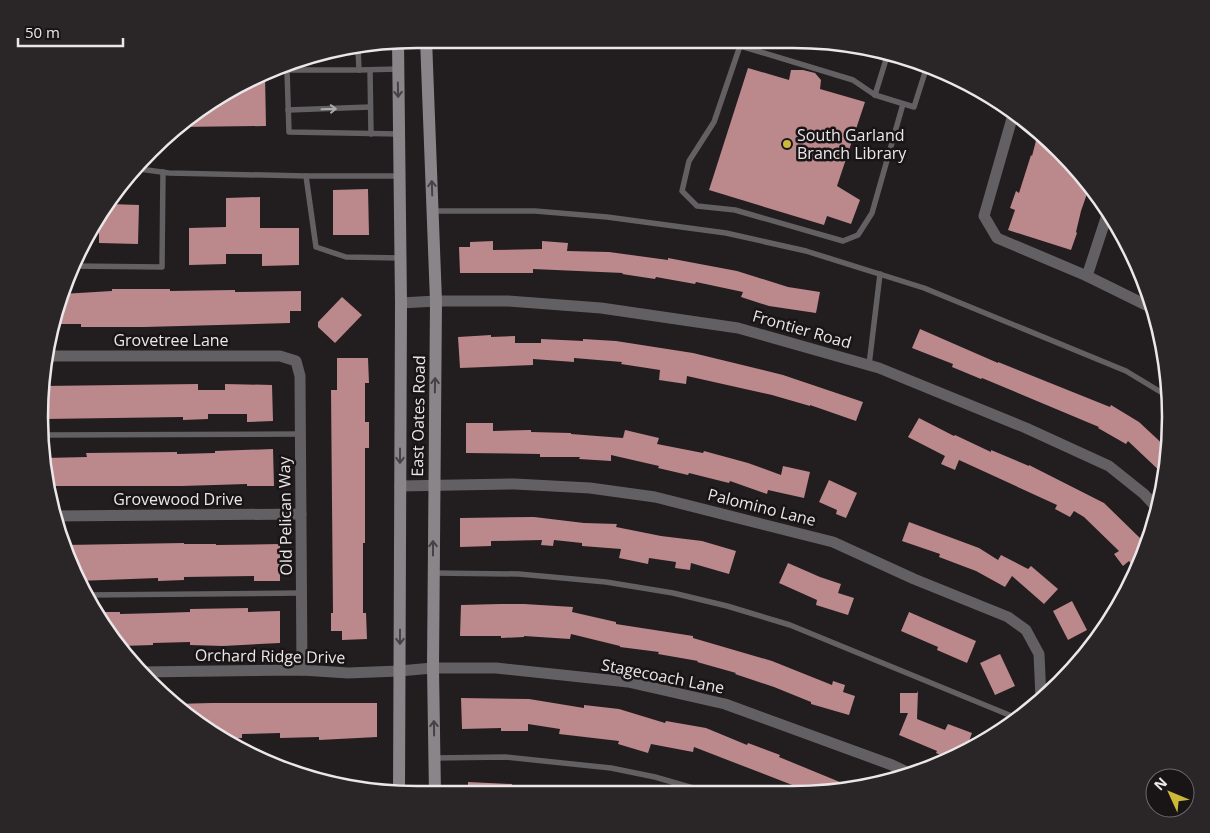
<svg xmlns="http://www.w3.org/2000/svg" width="1210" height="833" font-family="'Open Sans',sans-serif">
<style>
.building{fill:#bb888c}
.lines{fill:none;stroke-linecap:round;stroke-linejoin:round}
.service{stroke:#626062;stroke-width:5.5}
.minor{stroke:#626062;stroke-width:11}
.secondary{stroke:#898589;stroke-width:12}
.oneway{stroke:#464144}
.oneway2{stroke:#adaaac}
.poi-dot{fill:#cdb938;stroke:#191416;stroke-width:2}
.labels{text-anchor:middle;stroke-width:5;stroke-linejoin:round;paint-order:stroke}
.poi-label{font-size:16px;fill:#ebe7e8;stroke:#191416;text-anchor:start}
.street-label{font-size:16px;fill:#ebe7e8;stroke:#191416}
.rim{fill:none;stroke:#ebe7e8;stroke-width:2.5}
</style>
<rect width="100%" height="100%" fill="#221d1f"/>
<g class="building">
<path d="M748 68 789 80 791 70H803L815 73 821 80 820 89 865 102 837 186 860 200 851 224 827 216 824 225 709 190Z"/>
<path d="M265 76 266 126 179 127 207 102Z"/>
<path d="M1038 133 1061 150 1090 185 1081 211 1076 232 1077 233 1071 250 1008 230 1015 210 1010 208 1016 191 1019 193 1031 155 1032 156Z"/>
<path d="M368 189 369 235H333V190Z"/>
<path d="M260 197V228H299V265L262 266V254H226V264L189 265V228L226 227V198Z"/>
<path d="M110 204 139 205 138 244 99 243V230H94Z"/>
<path d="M493 241V250L542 249V241L568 243 567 251 609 252 668 260V258L737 271 788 287 820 292 816 313 769 306 741 297 743 292 696 282 695 284 656 277 655 279 622 274 623 273 533 269V273H460L459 247H470V242Z"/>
<path d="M112 289H170V291L235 290V292L301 291V311H290V323L144 327H81V324H53L62 294 112 291Z"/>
<path d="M342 297 362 315 335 343 318 327V322Z"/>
<path d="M920 329 998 363V362L1110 407 1111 405 1139 422 1168 449 1165 476 1128 441 1126 444 1098 428 1099 427 982 378 981 379 952 367 953 364 912 348Z"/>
<path d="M491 335V337L515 336V343H541V339L583 341V339L616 341 693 353 783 375 863 402 856 421 810 405V406L772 395 687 376 686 384 659 380 660 370 621 364 622 362 574 358V362L533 359V365L460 368 458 337Z"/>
<path d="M337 358H368L369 383H365V422H369V448H365V543H363V613H366L367 639 342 640V631H331V613H333L331 390H337Z"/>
<path d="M198 384V390H225V384L272 385 273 421 247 422V414H208V419L183 420V417L44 419 43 386Z"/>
<path d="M919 418 954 436 955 435 991 452V450L1029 466V465L1104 503 1142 540 1147 547 1142 561 1137 572 1129 561 1123 566 1114 554 1119 551 1084 517 1074 511 1070 517 1055 509 1057 505 959 460 955 470 941 464 945 456 908 437Z"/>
<path d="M466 423H493V431L531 430V432L571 433V434L623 438 625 430 659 438 657 444 703 453 704 451 748 463 781 475 783 466 810 472 804 498 768 490 767 494 730 481 729 483 689 473 688 475 658 468 659 466 611 455V461L579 459 580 457H540V454L466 453Z"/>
<path d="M273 449 274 486H247V484L182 486H46L45 458 87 457 86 453 177 452V454L215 453V451Z"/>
<path d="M829 480 857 493 846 518 836 514 837 510 819 502Z"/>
<path d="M534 517 584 523 617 524 616 527 661 536 702 541 736 551 729 574 691 563 690 570 675 568 676 562 649 558 648 564 619 558 621 549 582 546V543L554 540 553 546 541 545 542 540 491 541V546L460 547V518Z"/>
<path d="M909 522 979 548 998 560 1001 555 1028 569 1031 566 1058 589 1044 604 1012 576 1005 587 976 571 939 557 940 554 902 541Z"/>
<path d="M184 543V544H216V545L280 544V581H254V576L184 577V580L158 581V578L77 581 65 545Z"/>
<path d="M788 563 820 577 841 584 838 593 854 598 848 615 816 605 817 600 779 583Z"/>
<path d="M1072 601 1087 630 1068 640 1053 611Z"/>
<path d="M500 604H524L573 607 572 612 616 622V624L693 636V638L772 661 832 685 833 681 845 685 843 692 855 696 849 715 811 704V702L774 687 735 674 736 673 697 662 698 661 658 654 659 652 620 647V646L571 634 570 639 524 636V637L501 638V636H460L461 605Z"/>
<path d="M248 608V612L280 611V643L223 646 190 645V642L153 643V645L122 646 98 612H120V614L159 613 190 612V609Z"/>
<path d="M909 612 976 641 967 663 937 650 938 647 901 631Z"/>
<path d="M1000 654 1015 686 995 695 980 663Z"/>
<path d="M918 691 917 719 945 730 948 724 972 733 965 752 961 755 950 759 936 753 937 751 899 735 908 713H900V693H917Z"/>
<path d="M461 698 529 699 584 708V705L619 709 665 723 666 721 706 728 747 745 748 743 780 755 779 757 852 787 800 788 694 747 693 752 651 744 648 753 618 744 619 741 559 734 560 729 528 724V731H501V728L462 729Z"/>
<path d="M211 703H377V737L319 740V737L280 738V733L242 734V738L222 739 206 730 174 704Z"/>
<path d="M468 782 512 784V793H468Z"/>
</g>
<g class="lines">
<g class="service">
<path d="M734 44 853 80 875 95 914 107 927 66"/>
<path d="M740 46 714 122 689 161 682 191 697 206 735 210 843 241 858 235 872 213 903 104"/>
<path d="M358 47 359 70H287L289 132 399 134"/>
<path d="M359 70 398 69"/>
<path d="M370 70 371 134"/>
<path d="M875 95 888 53"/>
<path d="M288 110 370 107"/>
<path d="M132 168 169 173 306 176"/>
<path d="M399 176H306L316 247 346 257 400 258"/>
<path d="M433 211H535L607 217 726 233 806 251 924 288 1126 371 1169 397"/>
<path d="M71 266 162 267 163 172"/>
<path d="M869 365 880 274"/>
<path d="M44 435 300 434"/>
<path d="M433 573 519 574 606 582 673 593 727 606 790 625 1014 717"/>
<path d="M86 595 303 593"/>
<path d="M434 758 505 757 611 768 655 777 700 790"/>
</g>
<g class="minor">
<path d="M1013 115 984 216 997 238 1087 276 1154 309"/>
<path d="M1087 276 1109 209"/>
<path d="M401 303 436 301H508L601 308 738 328 879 368 1026 428 1109 466 1144 494 1158 509"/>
<path d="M45 356H280L296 361 300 376 302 670"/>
<path d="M400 486 515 484 590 488 655 497 833 542 914 579 1008 617 1026 630 1039 654 1041 698"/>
<path d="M55 516 301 514"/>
<path d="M141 672 302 670 348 673 399 671 433 668H496L628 682 725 704 892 765 909 773"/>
</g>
<g class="secondary">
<path d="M426 39 436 301 433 668 435 794"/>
<path d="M398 41 401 303 399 793"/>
</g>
</g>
<defs><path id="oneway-shaft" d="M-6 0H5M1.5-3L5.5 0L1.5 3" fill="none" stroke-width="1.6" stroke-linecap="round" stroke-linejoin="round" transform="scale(1.25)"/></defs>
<g class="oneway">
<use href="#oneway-shaft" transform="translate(398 90) rotate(89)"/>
<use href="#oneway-shaft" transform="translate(432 188) rotate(-92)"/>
<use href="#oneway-shaft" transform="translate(435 385) rotate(-89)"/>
<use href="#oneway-shaft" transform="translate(400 456) rotate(90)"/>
<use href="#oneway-shaft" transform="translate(433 548) rotate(-90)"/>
<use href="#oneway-shaft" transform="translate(400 637) rotate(90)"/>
<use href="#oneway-shaft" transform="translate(434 728) rotate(-91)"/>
</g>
<use class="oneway2" href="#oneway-shaft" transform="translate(329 109) rotate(-2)"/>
<circle class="poi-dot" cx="787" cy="144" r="5"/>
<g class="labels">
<g class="poi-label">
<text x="797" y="141">South Garland<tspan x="797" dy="18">Branch Library</tspan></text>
</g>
<g class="street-label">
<text transform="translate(802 329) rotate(16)" y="6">Frontier Road</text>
<text x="171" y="346">Grovetree Lane</text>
<text transform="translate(418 416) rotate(-89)" y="6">East Oates Road</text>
<text x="178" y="505">Grovewood Drive</text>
<text transform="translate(762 507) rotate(14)" y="6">Palomino Lane</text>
<text transform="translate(285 516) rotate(-91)" y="6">Old Pelican Way</text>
<text transform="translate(270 656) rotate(1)" y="6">Orchard Ridge Drive</text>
<text transform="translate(663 676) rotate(11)" y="6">Stagecoach Lane</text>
</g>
</g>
<path d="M0 0H1210V833H0ZM417 48H793A369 369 0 0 1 1162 417V417A369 369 0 0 1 793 786H417A369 369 0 0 1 48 417V417A369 369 0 0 1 417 48Z" fill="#2a2527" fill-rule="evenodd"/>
<path class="rim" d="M417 48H793A369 369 0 0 1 1162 417V417A369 369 0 0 1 793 786H417A369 369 0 0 1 48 417V417A369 369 0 0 1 417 48Z"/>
<g transform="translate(1170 793) rotate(314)"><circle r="24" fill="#191416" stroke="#6d686a"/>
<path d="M0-4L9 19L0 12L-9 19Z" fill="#cdb938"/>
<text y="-8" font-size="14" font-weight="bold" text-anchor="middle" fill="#ebe7e8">N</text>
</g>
<path d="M18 38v8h105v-8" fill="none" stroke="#ebe7e8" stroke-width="2.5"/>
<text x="25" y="38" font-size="15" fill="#ebe7e8" stroke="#191416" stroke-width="4" paint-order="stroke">50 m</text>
</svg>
